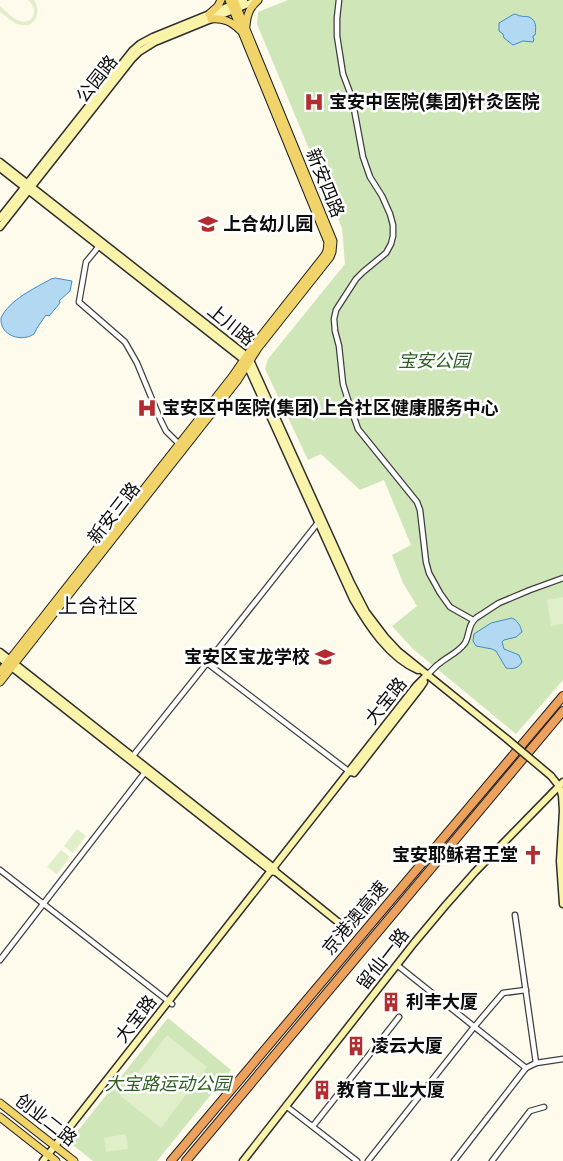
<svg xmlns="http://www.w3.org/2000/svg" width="563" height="1161" font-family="Literata,'Noto Sans SC',serif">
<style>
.green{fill:#cee6b8}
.pitch{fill:#e0eec9}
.water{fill:#b3d9f2;stroke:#3f8cc5}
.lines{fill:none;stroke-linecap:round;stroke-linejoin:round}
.minor-casing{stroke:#3f3f3f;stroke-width:7}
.secondary-casing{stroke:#2e2e2e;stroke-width:9}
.primary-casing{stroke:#1d1d1d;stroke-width:9}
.motorway-casing{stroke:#1d1d1d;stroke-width:10}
.minor{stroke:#fff;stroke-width:4.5}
.secondary{stroke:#faf3aa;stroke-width:6}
.primary{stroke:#f0d369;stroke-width:7}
.motorway{stroke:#eca15c;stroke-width:8}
.secondary-bridge-casing{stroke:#2e2e2e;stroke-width:9;stroke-linecap:butt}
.secondary-bridge{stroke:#faf3aa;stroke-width:6}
.labels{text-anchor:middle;stroke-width:5;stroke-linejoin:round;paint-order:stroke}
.street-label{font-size:18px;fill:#0c0c0c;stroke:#fff}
.poi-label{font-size:18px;font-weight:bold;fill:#0c0c0c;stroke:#fff;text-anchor:start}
.park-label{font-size:18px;font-style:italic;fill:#2c5f20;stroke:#fff}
.quarter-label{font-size:20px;fill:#0c0c0c;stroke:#fff}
</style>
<rect width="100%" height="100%" fill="#fefbec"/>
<g class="green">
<path d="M288 0H563V680L516 734 413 649 392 626 417 606 403 583 392 555 411 545 384 480 360 490 321 454 308 460 265 369 268 359 345 264 342 228 257 24 258 12Z"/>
<path d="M168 1018 231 1070 157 1161H93L73 1145 72 1138Z"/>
</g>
<g class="pitch">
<path d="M28 0H34C42 11 36 28 21 25 13 24 6 16 0 12V6C6 11 13 19 20 21 34 25 39 9 28 0Z"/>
<path d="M563 597V624L551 626 547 600Z"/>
<path d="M77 829 86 836 73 853 64 846Z"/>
<path d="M61 850 70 857 57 874 47 867Z"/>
<path d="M167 1035 207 1067 161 1128 120 1096Z"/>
<path d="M126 1134 128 1149 106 1152 104 1138Z"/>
</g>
<g class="water">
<path d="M514 14C516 14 519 16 521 16 524 17 527 16 529 17 537 20 536 29 535 35L533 36V38L534 39 533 42 523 41 513 45 504 38 503 34 499 31V23Z"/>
<path d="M55 278 72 281 70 291 59 301 60 303 49 316 46 315 37 328 34 334C32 335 29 337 27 337 15 340 0 333 1 318 9 300 35 288 51 279Z"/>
<path d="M512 618C518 621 520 625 522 632L516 637 504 640 502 642 504 649 519 655 522 662C518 669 513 669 506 668L496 651 492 649 476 646 473 641 474 634 491 623Z"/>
</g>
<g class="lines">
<defs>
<g id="minor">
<path d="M339 0 337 18V36L343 74 352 98 363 157 370 177 382 196 390 214 393 225V236L391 244 386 253 363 272 356 279 336 310 334 319 335 331 339 346 343 384 348 400 358 429 417 502 420 510 426 562 429 573 440 593 450 607 473 620"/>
<path d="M100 245 86 262 79 302 125 342 137 363 161 421 166 431 179 444"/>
<path d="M207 663 351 773"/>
<path d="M428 674C432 671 435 666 440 663 448 656 458 653 465 643 470 635 467 626 476 618L499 603 530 590 563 578"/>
<path d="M132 757 207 663 320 520"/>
<path d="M0 870 172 1004"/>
<path d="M515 915 536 1063"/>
<path d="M0 960 146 771"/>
<path d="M397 965 526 1068"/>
<path d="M286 1106 357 1161"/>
<path d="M313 1126 399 1017"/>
<path d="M368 1161 474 1027 503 993 526 990"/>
<path d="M454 1161 526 1068 536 1063 563 1059"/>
<path d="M492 1161 530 1111 544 1107"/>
</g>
<g id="secondary">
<path d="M0 162 247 356 250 360 351 583 366 612 385 637 398 651 507 739"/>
<path d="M0 168 244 360 247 365 353 599C368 625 389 658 418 670"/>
<path d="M0 218 132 51 140 44 153 37 244 0"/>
<path d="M0 227 132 59 139 52 155 42 258 0"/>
<path d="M0 652 274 868 276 872 343 926"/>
<path d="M0 658 271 871 275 872"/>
<path d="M354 773 420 688 424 682"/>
<path d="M551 776 559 786 562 795 563 811 560 861 563 904"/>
<path d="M43 1161 416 686 428 674"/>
<path d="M243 1161 414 943 445 906 475 872 563 782"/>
</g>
<g id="primary">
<path d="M209 14 218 6 221 0"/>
<path d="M211 19C223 18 231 21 240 30"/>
<path d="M246 26C247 14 250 7 258 0"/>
<path d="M0 672 232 377 254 345 325 255 327 251 328 242 229 0"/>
<path d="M0 682 237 381 258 348 330 257 332 252 333 241 234 0"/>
<path d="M0 1103 74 1161"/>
<path d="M0 1117 56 1161"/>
</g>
<g id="motorway">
<path d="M171 1161 563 696"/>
<path d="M186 1161 563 711"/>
</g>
</defs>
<use href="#minor" class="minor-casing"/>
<use href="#secondary" class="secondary-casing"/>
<use href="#primary" class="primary-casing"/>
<use href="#motorway" class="motorway-casing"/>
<use href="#minor" class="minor"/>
<use href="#secondary" class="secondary"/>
<use href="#primary" class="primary"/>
<use href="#motorway" class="motorway"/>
<defs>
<path id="secondary-bridge" d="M507 739 551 776"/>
</defs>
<use href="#secondary-bridge" class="secondary-bridge-casing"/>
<use href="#secondary-bridge" class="secondary-bridge"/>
</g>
<defs>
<symbol id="hospital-bare" viewBox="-9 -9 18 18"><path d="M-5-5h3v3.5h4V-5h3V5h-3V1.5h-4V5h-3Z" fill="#b32c2f" stroke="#fff" stroke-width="2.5" paint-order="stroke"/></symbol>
<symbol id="school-bare" viewBox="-9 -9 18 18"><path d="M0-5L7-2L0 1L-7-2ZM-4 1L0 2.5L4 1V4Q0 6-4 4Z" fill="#b32c2f" stroke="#fff" stroke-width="2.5" paint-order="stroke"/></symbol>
<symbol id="church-bare" viewBox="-9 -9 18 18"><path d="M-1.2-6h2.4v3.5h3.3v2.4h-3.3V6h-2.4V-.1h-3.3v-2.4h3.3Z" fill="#b32c2f" stroke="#fff" stroke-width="2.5" paint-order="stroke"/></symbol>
<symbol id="building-bare" viewBox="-9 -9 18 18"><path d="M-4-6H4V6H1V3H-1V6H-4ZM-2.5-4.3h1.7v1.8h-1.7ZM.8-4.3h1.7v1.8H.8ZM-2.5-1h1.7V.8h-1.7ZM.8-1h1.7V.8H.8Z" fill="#b32c2f" stroke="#fff" stroke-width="2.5" paint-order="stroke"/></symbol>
</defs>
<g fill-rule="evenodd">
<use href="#hospital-bare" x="300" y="88" width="28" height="28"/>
<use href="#school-bare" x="194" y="210" width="28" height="28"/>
<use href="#hospital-bare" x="133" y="394" width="28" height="28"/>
<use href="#school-bare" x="311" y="643" width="28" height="28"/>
<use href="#church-bare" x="519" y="841" width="28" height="28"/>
<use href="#building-bare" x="377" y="988" width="28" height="28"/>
<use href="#building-bare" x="342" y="1032" width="28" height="28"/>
<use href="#building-bare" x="308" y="1076" width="28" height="28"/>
</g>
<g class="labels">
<g class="street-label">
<text transform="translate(97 79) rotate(-52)" y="6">公园路</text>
<text transform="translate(325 183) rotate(68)" y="6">新安四路</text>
<text transform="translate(231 325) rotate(39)" y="6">上川路</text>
<text transform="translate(114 513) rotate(-52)" y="6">新安三路</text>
<text transform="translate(386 701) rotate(-51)" y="6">大宝路</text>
<text transform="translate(355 918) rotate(-50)" y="6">京港澳高速</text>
<text transform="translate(383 959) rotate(-52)" y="6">留仙一路</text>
<text transform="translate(136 1019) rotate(-52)" y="6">大宝路</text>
<text transform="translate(46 1120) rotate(38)" y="6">创业二路</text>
</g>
<g class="poi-label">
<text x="329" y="108">宝安中医院(集团)针灸医院</text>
<text x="223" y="230">上合幼儿园</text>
<text x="162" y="414">宝安区中医院(集团)上合社区健康服务中心</text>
<text x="310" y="663" text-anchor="end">宝安区宝龙学校</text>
<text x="518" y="861" text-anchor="end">宝安耶稣君王堂</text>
<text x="406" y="1008">利丰大厦</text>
<text x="371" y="1052">凌云大厦</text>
<text x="337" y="1096">教育工业大厦</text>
</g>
<g class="park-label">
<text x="434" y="367">宝安公园</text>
<text x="168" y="1090">大宝路运动公园</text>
</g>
<g class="quarter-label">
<text x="98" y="613">上合社区</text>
</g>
</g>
</svg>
